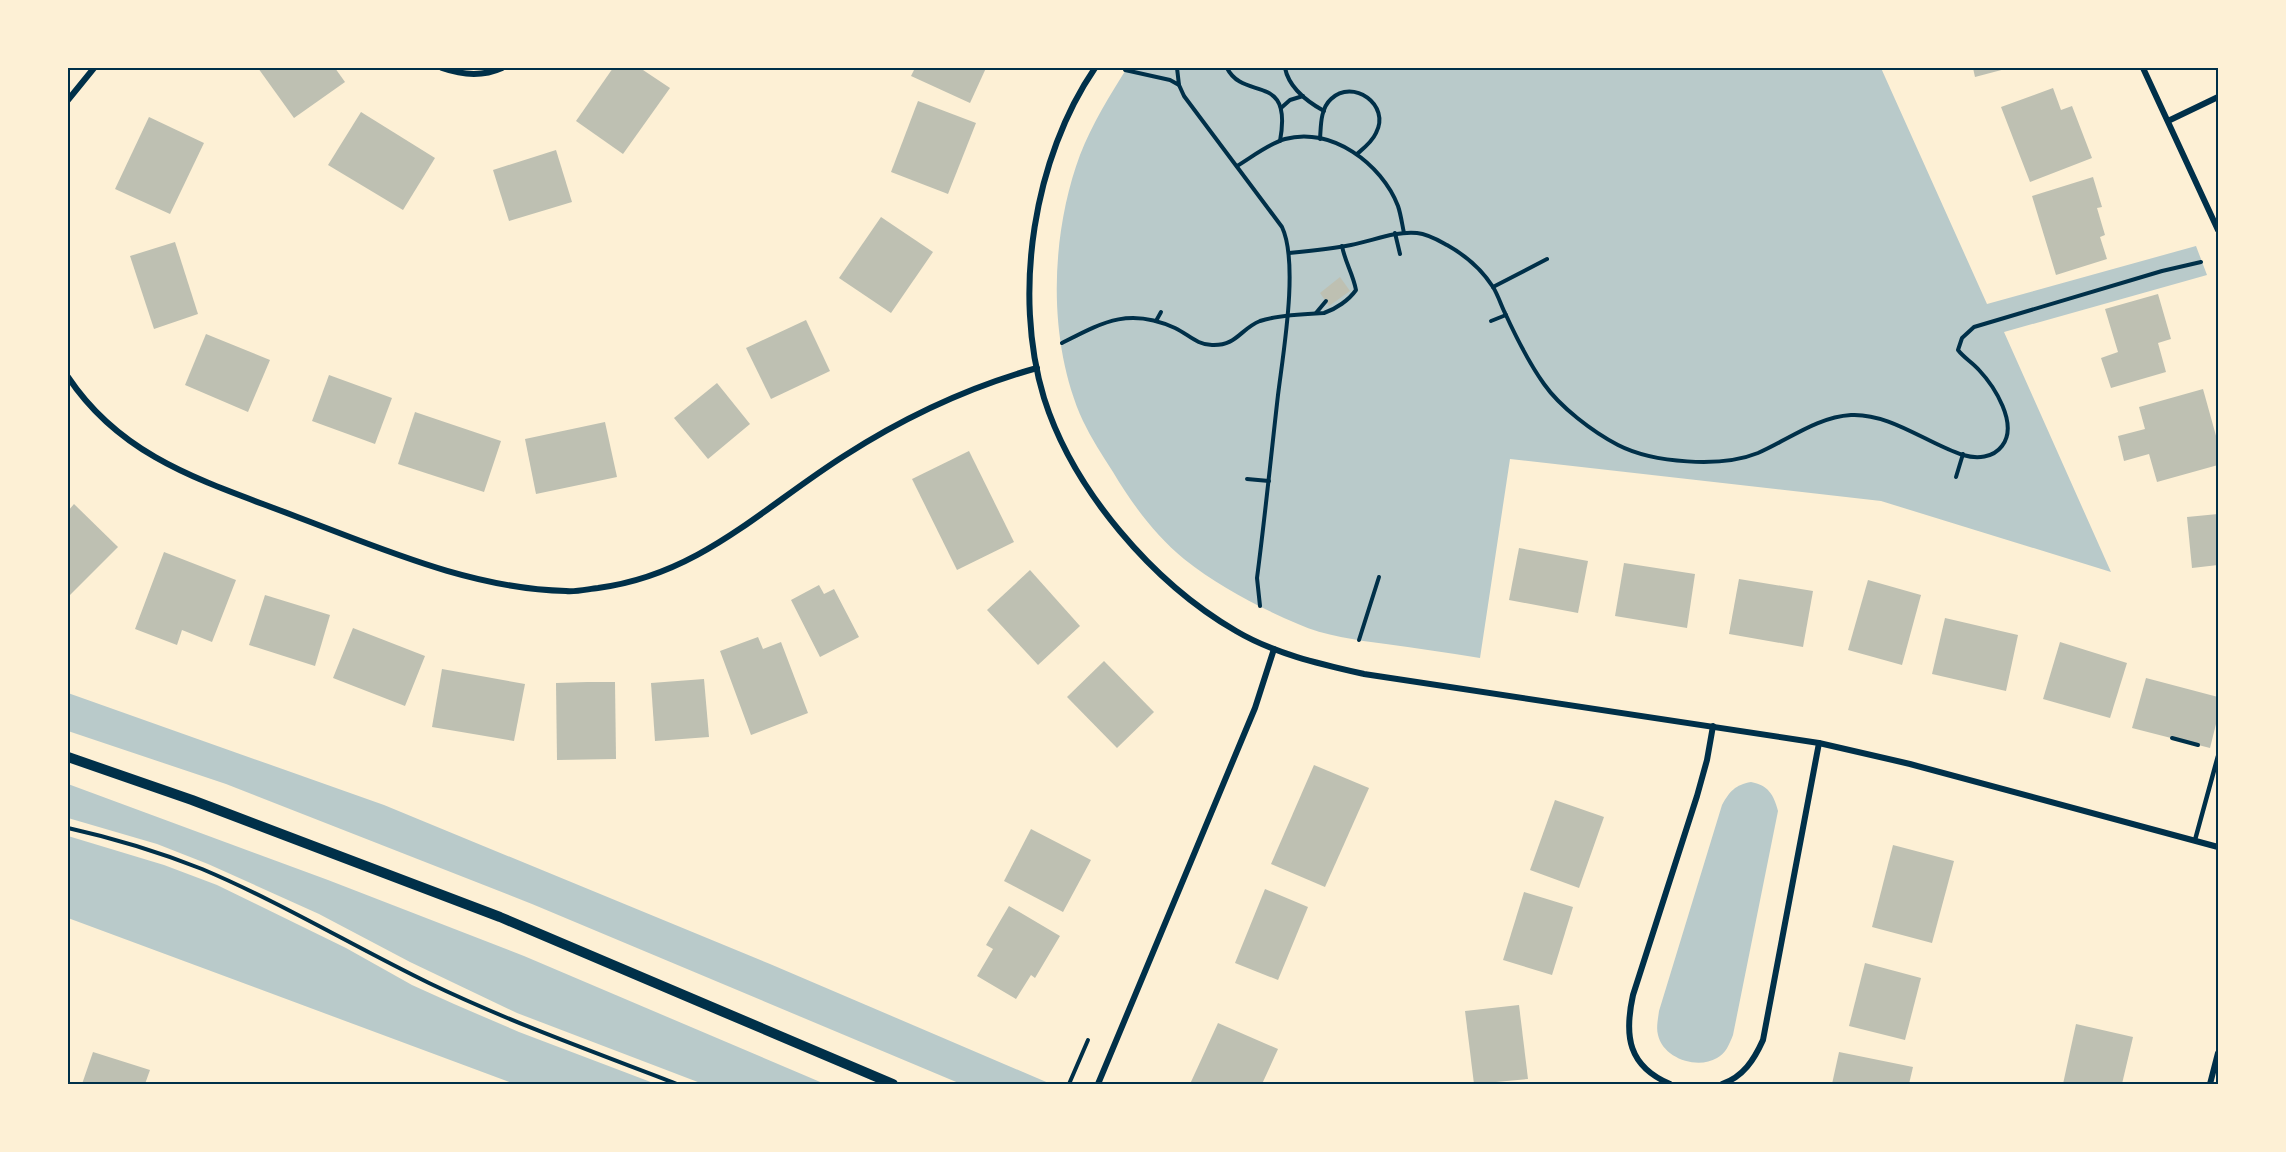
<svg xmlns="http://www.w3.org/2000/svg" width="2286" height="1152" font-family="'Fira Sans',sans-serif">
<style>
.green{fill:#b9caca}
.building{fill:#bec0b2}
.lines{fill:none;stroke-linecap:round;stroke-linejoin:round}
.path{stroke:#003049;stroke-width:4}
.service{stroke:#003049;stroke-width:4.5}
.minor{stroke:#003049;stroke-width:6}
.tertiary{stroke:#003049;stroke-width:10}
.neatline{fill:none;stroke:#003049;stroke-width:2}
</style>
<rect width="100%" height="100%" fill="#fdf0d5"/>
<g class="green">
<path d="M1127 68H1881L1987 304 2196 246 2207 275 2004 332 2111 572 1881 501 1510 459 1480 658C1449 653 1417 648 1386 644 1356 640 1325 636 1298 624 1258 607 1218 586 1184 559 1155 535 1132 504 1113 472 1102 455 1091 438 1083 421 1047 342 1050 236 1080 155 1092 124 1110 95 1127 68Z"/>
<path d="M68 693 384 805 770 964 1051 1084H961L532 904 226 784 68 731Z"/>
<path d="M1751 782C1768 785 1774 795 1778 811L1733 1035C1729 1045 1726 1053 1717 1058 1697 1070 1663 1058 1658 1035 1656 1028 1658 1019 1659 1011L1722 805C1730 791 1735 785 1751 782Z"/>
<path d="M68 784 328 880 524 956 825 1084H703L517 1013 410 962 319 914 208 864 157 844 68 818Z"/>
<path d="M68 836 164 865 217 885 346 948 412 985 454 1004 519 1032 656 1084H515L68 918Z"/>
</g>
<g class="building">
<path d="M258 68H335L345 82 294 118Z"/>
<path d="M613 68H640L670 88 623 154 576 121Z"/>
<path d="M915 68H986L970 103 911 76Z"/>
<path d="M1973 68H2009L1975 77Z"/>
<path d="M2053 88 2061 110 2072 106 2092 158 2030 182 2001 107Z"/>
<path d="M918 101 976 123 948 194 891 172Z"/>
<path d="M361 112 435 158 403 210 328 165Z"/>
<path d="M149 117 204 143 170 214 115 189Z"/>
<path d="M556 150 572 202 509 221 493 170Z"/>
<path d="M2093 177 2102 207 2097 208 2105 235 2100 237 2107 259 2056 275 2032 196Z"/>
<path d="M881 217 933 252 891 313 839 278Z"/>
<path d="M175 242 198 314 154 329 130 256Z"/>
<path d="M1340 277 1350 291 1329 306 1320 293Z"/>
<path d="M2158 294 2171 339 2158 343 2166 372 2111 388 2101 358 2118 352 2105 309Z"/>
<path d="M806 320 830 371 771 399 746 348Z"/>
<path d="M206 334 270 360 248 412 185 385Z"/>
<path d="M329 375 392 398 375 444 312 421Z"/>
<path d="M717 383 750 424 708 459 674 418Z"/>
<path d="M2203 389 2218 443V465L2157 482 2149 454 2124 461 2118 436 2145 429 2139 407Z"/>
<path d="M415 412 501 441 484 492 398 464Z"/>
<path d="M605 422 617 477 536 494 525 439Z"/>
<path d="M969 451 1014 542 957 570 912 479Z"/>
<path d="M74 504 118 547 68 597V511Z"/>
<path d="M2218 514V565L2192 568 2187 517Z"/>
<path d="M1519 548 1588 561 1578 613 1509 600Z"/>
<path d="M164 552 236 580 212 642 182 630 177 645 135 629Z"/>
<path d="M1624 563 1695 574 1687 628 1615 616Z"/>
<path d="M1030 570 1080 626 1038 665 987 610Z"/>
<path d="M1739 579 1813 591 1803 647 1729 634Z"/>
<path d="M1868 580 1921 595 1902 665 1848 650Z"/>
<path d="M819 585 824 594 834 589 859 637 820 657 791 600Z"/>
<path d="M265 595 330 615 315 666 249 645Z"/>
<path d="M1945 618 2018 635 2006 691 1932 674Z"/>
<path d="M353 628 425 656 405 706 333 678Z"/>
<path d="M758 637 763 649 781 642 808 713 751 735 720 651Z"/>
<path d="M2060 642 2127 663 2110 718 2043 699Z"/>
<path d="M1104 661 1154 712 1117 748 1067 697Z"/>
<path d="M442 669 525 684 514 741 432 727Z"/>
<path d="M2146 678 2218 697V716L2210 748 2132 728Z"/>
<path d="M704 679 709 737 655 741 651 683Z"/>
<path d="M587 682H615L616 759 557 760 556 683Z"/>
<path d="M1314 765 1369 788 1325 887 1271 864Z"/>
<path d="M1555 800 1604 817 1579 888 1530 870Z"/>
<path d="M1031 829 1091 860 1063 912 1004 881Z"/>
<path d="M1893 845 1954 861 1932 943 1872 927Z"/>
<path d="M1265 889 1308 907 1278 980 1235 963Z"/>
<path d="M1524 892 1573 907 1552 975 1503 960Z"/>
<path d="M1009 906 1060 936 1035 978 1031 975 1016 999 977 976 993 949 986 945Z"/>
<path d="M1865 963 1921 978 1905 1040 1849 1026Z"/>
<path d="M1519 1005 1528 1079 1474 1084 1465 1011Z"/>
<path d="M1218 1023 1278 1049 1262 1084H1190Z"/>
<path d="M2076 1024 2133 1037 2122 1084H2063Z"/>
<path d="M93 1052 150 1070 145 1084H82Z"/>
<path d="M1839 1052 1913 1067 1909 1084H1832Z"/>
</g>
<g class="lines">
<g class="path">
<path d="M1227 68C1244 102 1293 71 1280 141"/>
<path d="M1285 68C1289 88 1306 101 1324 111"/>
<path d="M1125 70 1170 80 1179 85 1177 68"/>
<path d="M1179 85 1184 96 1282 227C1299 263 1283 354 1278 395 1271 456 1265 517 1257 578L1260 606"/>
<path d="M1281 108 1290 100 1303 96"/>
<path d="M1320 139C1321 127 1320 109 1331 99 1353 78 1391 105 1376 133 1372 142 1364 148 1357 154"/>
<path d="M1237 166C1252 157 1268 144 1285 139 1331 126 1382 164 1398 206 1401 215 1402 224 1404 233"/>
<path d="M1395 233 1400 254"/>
<path d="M1289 253C1310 251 1331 249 1351 245 1373 241 1394 231 1417 233 1428 234 1438 240 1447 245 1465 255 1482 270 1493 287 1498 295 1501 305 1505 313 1516 337 1529 363 1544 384 1560 407 1593 432 1618 445 1653 463 1721 468 1758 453 1788 440 1817 417 1851 415 1890 413 1928 444 1963 455 1977 459 1993 458 2002 446 2019 424 1994 386 1979 370 1972 362 1964 358 1958 350L1962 338 1974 327 2162 271 2201 262"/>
<path d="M1493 287 1547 259"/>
<path d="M1316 313 1326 301"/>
<path d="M1156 321 1161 312"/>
<path d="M1491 321 1506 315"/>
<path d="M1062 343C1103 322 1129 307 1175 328 1188 334 1197 345 1212 345 1237 346 1240 329 1260 321 1277 315 1305 314 1324 313 1336 309 1349 300 1356 290 1353 274 1345 262 1342 246"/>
<path d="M1956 477 1963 454"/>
<path d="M1247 479 1269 481"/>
<path d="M1359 640 1379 577"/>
<path d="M2218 718V719"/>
<path d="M2172 738 2198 745"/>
<path d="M68 828C113 838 159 852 202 869 280 902 353 946 429 983 510 1022 594 1052 677 1084"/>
<path d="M1069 1084 1088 1040"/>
</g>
<path class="service" d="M2195 840 2218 756"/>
<g class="minor">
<path d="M442 68C462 75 482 77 502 68"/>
<path d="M1095 68C1034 157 1012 293 1044 398 1073 490 1153 583 1236 631 1275 654 1320 664 1364 674L1819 743 1910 764 2218 847"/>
<path d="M2143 68 2218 230"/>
<path d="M68 100 94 68"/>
<path d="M2168 121 2218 97"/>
<path d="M68 377C124 461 210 483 300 518 385 550 474 589 566 591 577 592 588 589 598 588 699 575 762 508 844 456 903 418 969 387 1037 368"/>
<path d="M1098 1084 1255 708 1274 649"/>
<path d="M1670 1084C1628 1066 1624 1036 1633 995L1697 796 1707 760 1713 726"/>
<path d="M1722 1084C1743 1077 1754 1060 1763 1040L1819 743"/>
<path d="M2210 1084 2218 1053"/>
</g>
<path class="tertiary" d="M68 757 192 800 500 917 893 1084"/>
</g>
<rect width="2286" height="1152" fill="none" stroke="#fdf0d5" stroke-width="138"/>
<rect x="69" y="69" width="2148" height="1014" class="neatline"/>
</svg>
